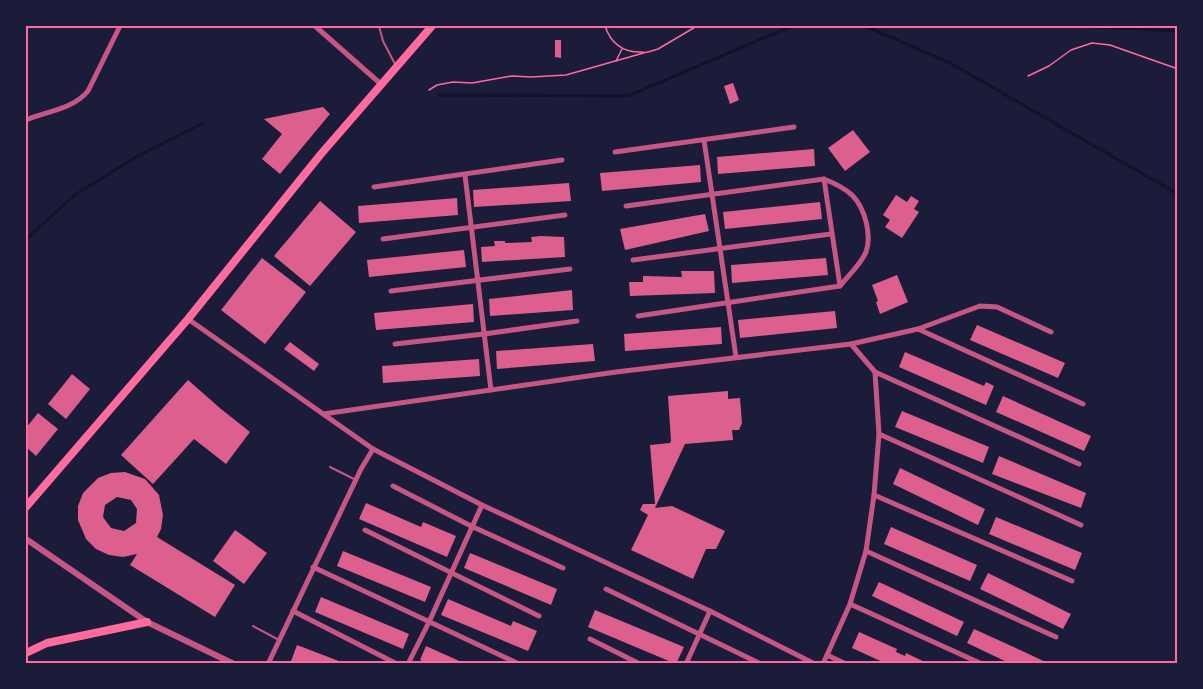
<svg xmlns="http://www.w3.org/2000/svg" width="1203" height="689" font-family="Barlow,sans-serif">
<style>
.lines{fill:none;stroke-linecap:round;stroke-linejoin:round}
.stream{stroke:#12122b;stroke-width:3}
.building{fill:#dd5f8e;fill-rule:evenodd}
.path{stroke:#ff6b9d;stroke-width:1.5}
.service{stroke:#c65784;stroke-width:2}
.minor{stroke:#c65784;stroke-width:5}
.tertiary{stroke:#c65784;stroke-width:6}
.primary{stroke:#ff6b9d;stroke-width:8}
.neatline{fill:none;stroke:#ff6b9d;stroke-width:2}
</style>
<rect width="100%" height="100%" fill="#1b1b3a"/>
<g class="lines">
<g class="stream">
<path d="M865 26 950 63 1178 194"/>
<path d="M1078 26 1178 31"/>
<path d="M439 95 628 96 792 26"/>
<path d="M26 239 75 195 136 157 203 123"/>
</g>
</g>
<g class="building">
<path d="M555 40H561V58L555 57Z"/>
<path d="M733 83 739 100 730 104 724 86Z"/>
<path d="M323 107 330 114 280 174 262 159 282 134 264 119Z"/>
<path d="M853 130 870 152 845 171 828 148Z"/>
<path d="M814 149 815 166 718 174 717 157Z"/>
<path d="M700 165 701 182 602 191 600 173Z"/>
<path d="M569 183 571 201 474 207 473 190Z"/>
<path d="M896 195 907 202 911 196 919 201 914 209 919 212 902 238 885 227 890 220 883 215Z"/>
<path d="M457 198 458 215 359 223 358 206Z"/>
<path d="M320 201 356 232 310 286 274 256Z"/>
<path d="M820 202 822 219 725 229 723 212Z"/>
<path d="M705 214 709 231 625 250 620 229Z"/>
<path d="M541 236 564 237 565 257 482 262 481 247 495 246 494 241H505V243L532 242 531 237Z"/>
<path d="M464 250 466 267 369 277 367 260Z"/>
<path d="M262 258 306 292 265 344 221 310Z"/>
<path d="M826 258 828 275 732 283 731 265Z"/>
<path d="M681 271H714L715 293 630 296 629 282H643V276L682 277Z"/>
<path d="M897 275 908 302 880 314 876 302 878 301 872 285Z"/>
<path d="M572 290 573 310 490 316 489 299Z"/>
<path d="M473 304 474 322 376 330 374 313Z"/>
<path d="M835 311 837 328 740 338 738 320Z"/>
<path d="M977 325 1065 363 1058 378 970 340Z"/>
<path d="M721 327 722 344 625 351 624 334Z"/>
<path d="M290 342 319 364 314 371 284 349Z"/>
<path d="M593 344 595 361 497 369 496 351Z"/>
<path d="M905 352 984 386 986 382 994 386 986 405 899 367Z"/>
<path d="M479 359 480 376 383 383 382 366Z"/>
<path d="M72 374 90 389 66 419 48 404Z"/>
<path d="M188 380 221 409 250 432 226 464 194 439 153 484 121 455Z"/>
<path d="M728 391V399L740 398 742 423 739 430H732L733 440 685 444 655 508 672 506 725 531 716 549H706L693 579 631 550 648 515 640 510 643 504H655L650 445 670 443 671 441 668 396Z"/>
<path d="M1003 396 1091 436 1084 451 996 412Z"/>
<path d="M902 411 989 447 983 463 895 427Z"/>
<path d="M38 413 58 429 36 456 26 447V428Z"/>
<path d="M999 456 1086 493 1081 508 992 474Z"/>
<path d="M900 468 985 509 978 525 893 484Z"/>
<path d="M125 472 145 479 159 495 163 515 161 529 157 537 235 585 215 617 130 565 137 554 123 557 109 555 96 549 86 539 78 520V506L83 493 98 478 111 473ZM117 497 131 500 137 509 136 523 124 531 111 528 103 517 105 505Z"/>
<path d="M366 503 421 527 423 522 456 536 447 557 359 519Z"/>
<path d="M996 517 1082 553 1075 570 989 534Z"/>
<path d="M891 527 977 565 970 581 884 544Z"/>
<path d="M235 530 267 553 244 584 213 561Z"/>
<path d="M343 551 431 587 425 602 337 566Z"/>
<path d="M470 553 557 589 551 605 464 568Z"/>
<path d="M988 573 1071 614 1063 629 980 589Z"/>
<path d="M879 582 964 622 957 636 872 596Z"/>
<path d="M321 597 409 634 403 649 315 612Z"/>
<path d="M448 599 511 626 513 621 537 631 528 651 441 615Z"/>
<path d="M595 610 684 647 676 664 588 627Z"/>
<path d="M974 629 1020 650 1050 664H1011L967 643Z"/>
<path d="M859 632 897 649 896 652 905 656 906 653 929 664H887L852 648Z"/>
<path d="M297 645 344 663V664H297L291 661Z"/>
<path d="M426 646 466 664H427L420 660Z"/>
</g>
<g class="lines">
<g class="path">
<path d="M605 26C611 44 624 53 643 52"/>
<path d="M648 52 658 49 697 26"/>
<path d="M616 61 622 49"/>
<path d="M1028 76 1049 66 1071 50 1092 43 1110 45 1178 69"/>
<path d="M429 90 437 85 453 82 472 83 512 76 531 77 566 75 647 52"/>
</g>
<g class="service">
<path d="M379 26 383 41 395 64"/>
<path d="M330 467 356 480"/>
<path d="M253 626 279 640"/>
</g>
<g class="minor">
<path d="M315 26 382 85"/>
<path d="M26 120C47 111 72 110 88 91L120 26"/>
<path d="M704 140 736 357"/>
<path d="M615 152 794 127"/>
<path d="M465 175 491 390"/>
<path d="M824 179 840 286"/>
<path d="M374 187 562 160"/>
<path d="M626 206 824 179C834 183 844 188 852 195 865 208 872 235 866 252 861 264 848 276 840 286L638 316"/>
<path d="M383 239 565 215"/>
<path d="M633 260 831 234"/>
<path d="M391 291 570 269"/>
<path d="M188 319 373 449 482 505 710 611 815 664"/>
<path d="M918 329 1083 404"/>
<path d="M395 344 484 334 577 321"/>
<path d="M875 372 1079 464"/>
<path d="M323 414 616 372 851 344 918 329 980 306 997 307 1051 332"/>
<path d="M879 434 1081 525"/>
<path d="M393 486 471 526 563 568"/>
<path d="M874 495 1072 581"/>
<path d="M365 530 539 616"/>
<path d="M866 551 1056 637"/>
<path d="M313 567 517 663"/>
<path d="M606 589 761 664"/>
<path d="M850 604 982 664"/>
<path d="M293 611 397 664"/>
<path d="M590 639 640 664"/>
<path d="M827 655 846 664"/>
<path d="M268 664 361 469 373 449"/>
<path d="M408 664 429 622 482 505"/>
<path d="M686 664 710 611"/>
<path d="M823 664 850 604 866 551 874 495 879 434 875 372 851 344"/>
</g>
<path class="tertiary" d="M26 539 147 622 234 664"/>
<g class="primary">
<path d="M26 507 188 319 321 154 432 26"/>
<path d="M26 653 47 643 147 622"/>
</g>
</g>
<rect width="1203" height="689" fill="none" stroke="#1b1b3a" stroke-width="54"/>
<rect x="27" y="27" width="1149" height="635" class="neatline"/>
</svg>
